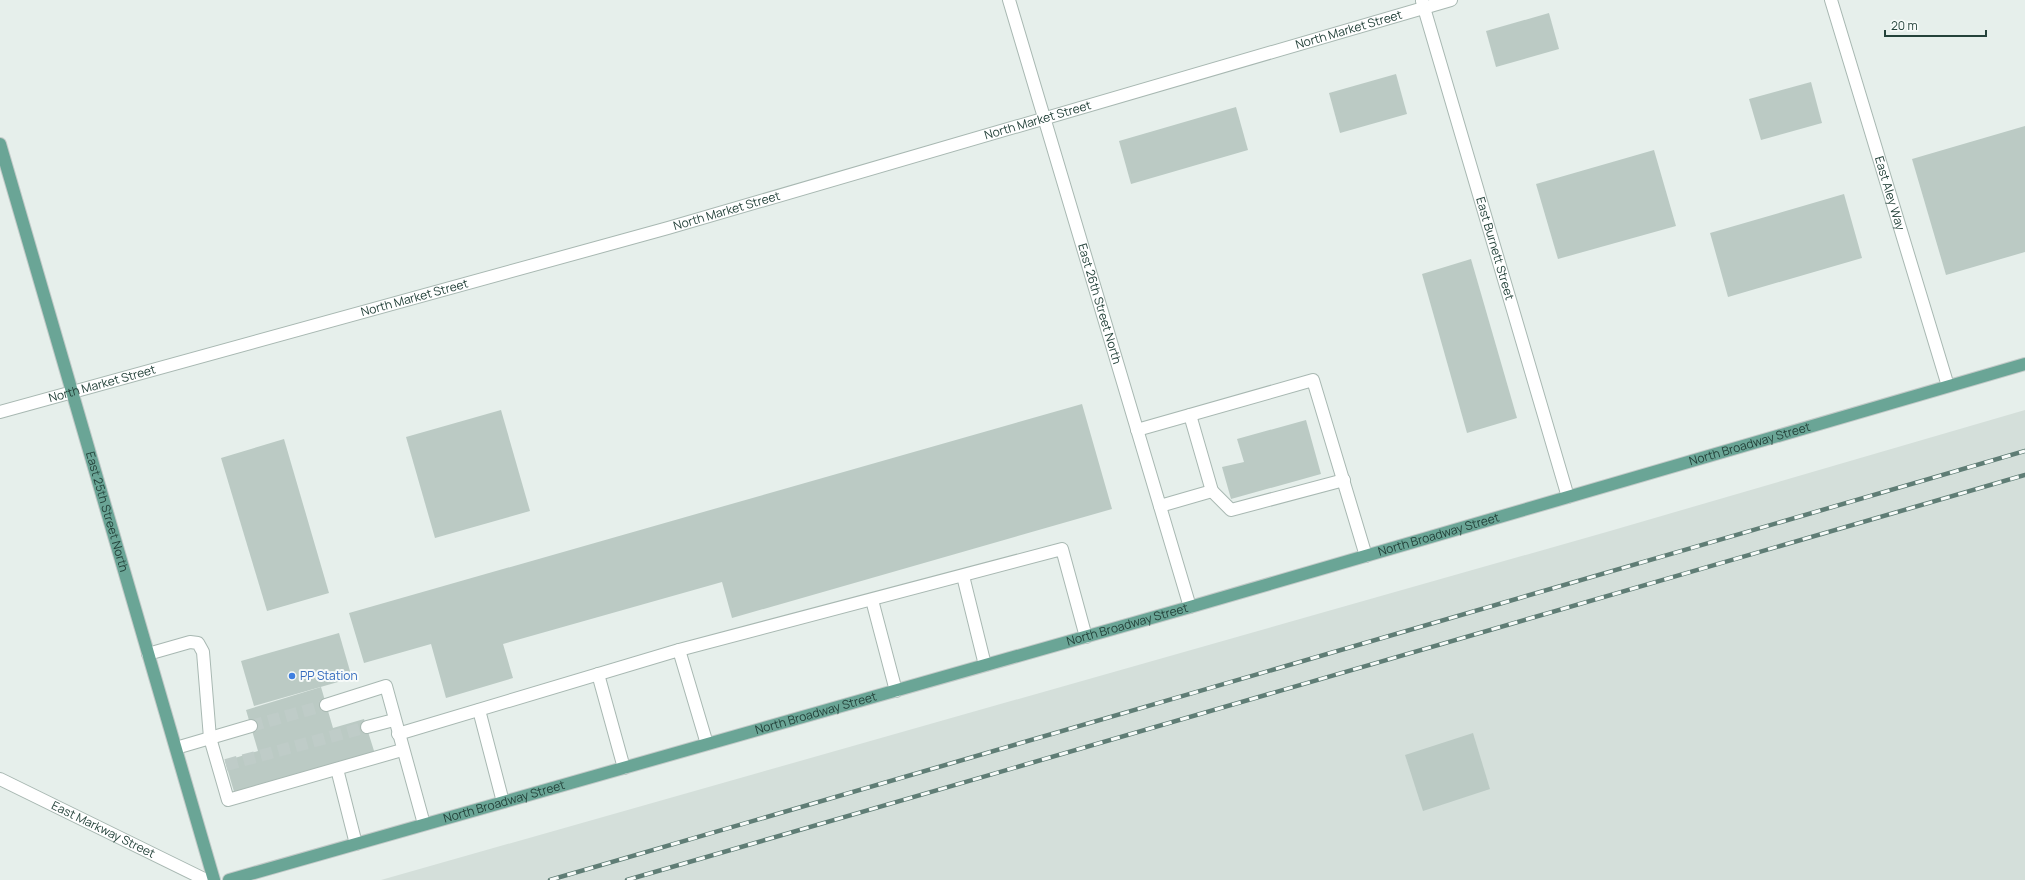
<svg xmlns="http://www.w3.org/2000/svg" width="2025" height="880" font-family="Manrope,sans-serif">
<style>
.built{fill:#d4dfda}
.building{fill:#bbcac4}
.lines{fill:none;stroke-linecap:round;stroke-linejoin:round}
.minor-tunnel{stroke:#bfccc8;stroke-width:12;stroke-dasharray:12 6;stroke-linecap:butt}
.minor-casing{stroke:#a8b8b2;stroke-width:14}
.major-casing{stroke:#c2cac8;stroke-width:14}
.minor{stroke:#fff;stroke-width:12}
.major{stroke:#6aa596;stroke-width:12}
.rail-casing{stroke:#5f7d75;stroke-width:4.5}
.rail{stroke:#f7fbf9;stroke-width:3;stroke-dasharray:9;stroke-linecap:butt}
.shop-dot{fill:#3f7fe0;stroke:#f7fbf9;stroke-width:1.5}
.labels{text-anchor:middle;stroke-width:4;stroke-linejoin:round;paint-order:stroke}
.street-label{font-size:12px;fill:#24423a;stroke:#f7fbf9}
.shop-label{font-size:12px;fill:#366cbe;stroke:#f7fbf9;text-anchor:start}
</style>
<rect width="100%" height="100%" fill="#e6efeb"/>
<path class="built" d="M2025 410V880H381L1610 531Z"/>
<g class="building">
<path d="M1549 13 1559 49 1496 67 1486 31Z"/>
<path d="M1396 74 1407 114 1340 133 1329 93Z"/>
<path d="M1811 82 1822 123 1761 140 1749 99Z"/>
<path d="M1236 107 1248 150 1131 184 1119 141Z"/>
<path d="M2025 126V252L1946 275 1912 159Z"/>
<path d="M1654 150 1676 226 1558 259 1536 184Z"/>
<path d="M1844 194 1862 258 1728 297 1710 233Z"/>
<path d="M1471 259 1517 418 1467 433 1422 274Z"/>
<path d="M1082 404 1112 509 732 618 722 582 503 644 513 678 446 698 431 644 364 663 349 613Z"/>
<path d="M501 410 530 511 435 538 406 437Z"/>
<path d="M1306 420 1321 474 1231 499 1222 467 1244 462 1237 439Z"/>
<path d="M284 439 329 593 267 611 221 458Z"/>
<path d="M339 633 352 678 254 706 241 661Z"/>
<path d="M321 687 333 728 364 719 375 754 235 795 225 761 258 751 246 710Z"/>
<path d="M1473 733 1490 789 1423 811 1405 755Z"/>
</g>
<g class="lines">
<g class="minor-tunnel">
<path d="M251 726 326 705"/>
<path d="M226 765 367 727"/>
</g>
<defs>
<g id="minor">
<path id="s1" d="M1009 0 1190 607"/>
<path id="s2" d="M1831 0 1948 386"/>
<path id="s3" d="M1422 1 1568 497"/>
<path id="s4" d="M0 412 668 228 1451 0"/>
<path d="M1137 430 1313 380 1366 556"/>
<path d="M1212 491 1231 510 1344 480"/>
<path d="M1160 506 1212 491 1190 415"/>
<path d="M963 576 985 665"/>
<path d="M872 600 896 691"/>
<path d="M679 650 1062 549 1086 637"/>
<path d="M148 654 190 642 198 643 203 652 210 738 228 800 402 750"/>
<path d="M598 674 624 768"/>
<path d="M326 705 386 686 424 824"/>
<path d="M479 710 503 802"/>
<path d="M367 727 394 720"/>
<path d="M398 734 679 650 707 744"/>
<path d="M176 748 251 726"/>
<path d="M337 769 356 844"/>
<path id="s5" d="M0 779 206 880"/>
</g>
<g id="major">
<path id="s6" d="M0 144 214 880"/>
<path id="s7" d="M229 880 1190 607 2025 364"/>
</g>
</defs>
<use href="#minor" class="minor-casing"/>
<use href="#major" class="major-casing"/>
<use href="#minor" class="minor"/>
<use href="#major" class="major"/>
<defs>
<g id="rail">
<path d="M550 880 2025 451"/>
<path d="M627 880 2025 475"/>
</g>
</defs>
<use href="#rail" class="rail-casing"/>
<use href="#rail" class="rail"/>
</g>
<circle class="shop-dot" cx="292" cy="676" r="4"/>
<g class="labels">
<g class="street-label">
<text dy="4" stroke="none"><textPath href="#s4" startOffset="1402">North Market Street</textPath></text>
<text dy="4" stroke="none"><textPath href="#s4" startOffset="1078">North Market Street</textPath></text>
<text dy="4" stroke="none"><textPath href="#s2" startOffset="202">East Aley Way</textPath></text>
<text dy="4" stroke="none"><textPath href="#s4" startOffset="754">North Market Street</textPath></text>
<text dy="4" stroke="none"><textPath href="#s3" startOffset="258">East Burnett Street</textPath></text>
<text dy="4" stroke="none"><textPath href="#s4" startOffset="430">North Market Street</textPath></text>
<text dy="4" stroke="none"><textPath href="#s1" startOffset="317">East 26th Street North</textPath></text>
<text dy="4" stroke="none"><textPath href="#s4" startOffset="106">North Market Street</textPath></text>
<text dy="4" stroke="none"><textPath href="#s7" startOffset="1582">North Broadway Street</textPath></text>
<text dy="4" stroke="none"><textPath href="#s6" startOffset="383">East 25th Street North</textPath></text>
<text dy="4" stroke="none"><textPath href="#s7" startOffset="1258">North Broadway Street</textPath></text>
<text dy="4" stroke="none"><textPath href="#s7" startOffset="934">North Broadway Street</textPath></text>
<text dy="4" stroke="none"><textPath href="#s7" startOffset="610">North Broadway Street</textPath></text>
<text dy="4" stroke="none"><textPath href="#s7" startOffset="286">North Broadway Street</textPath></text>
<text dy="4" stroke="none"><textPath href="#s5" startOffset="115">East Markway Street</textPath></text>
</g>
<g class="shop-label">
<text x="300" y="680">PP Station</text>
</g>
</g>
<path d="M1885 30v6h101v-6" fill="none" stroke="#24423a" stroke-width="2"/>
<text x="1891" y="30" font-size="12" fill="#24423a" stroke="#f7fbf9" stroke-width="3" paint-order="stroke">20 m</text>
</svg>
